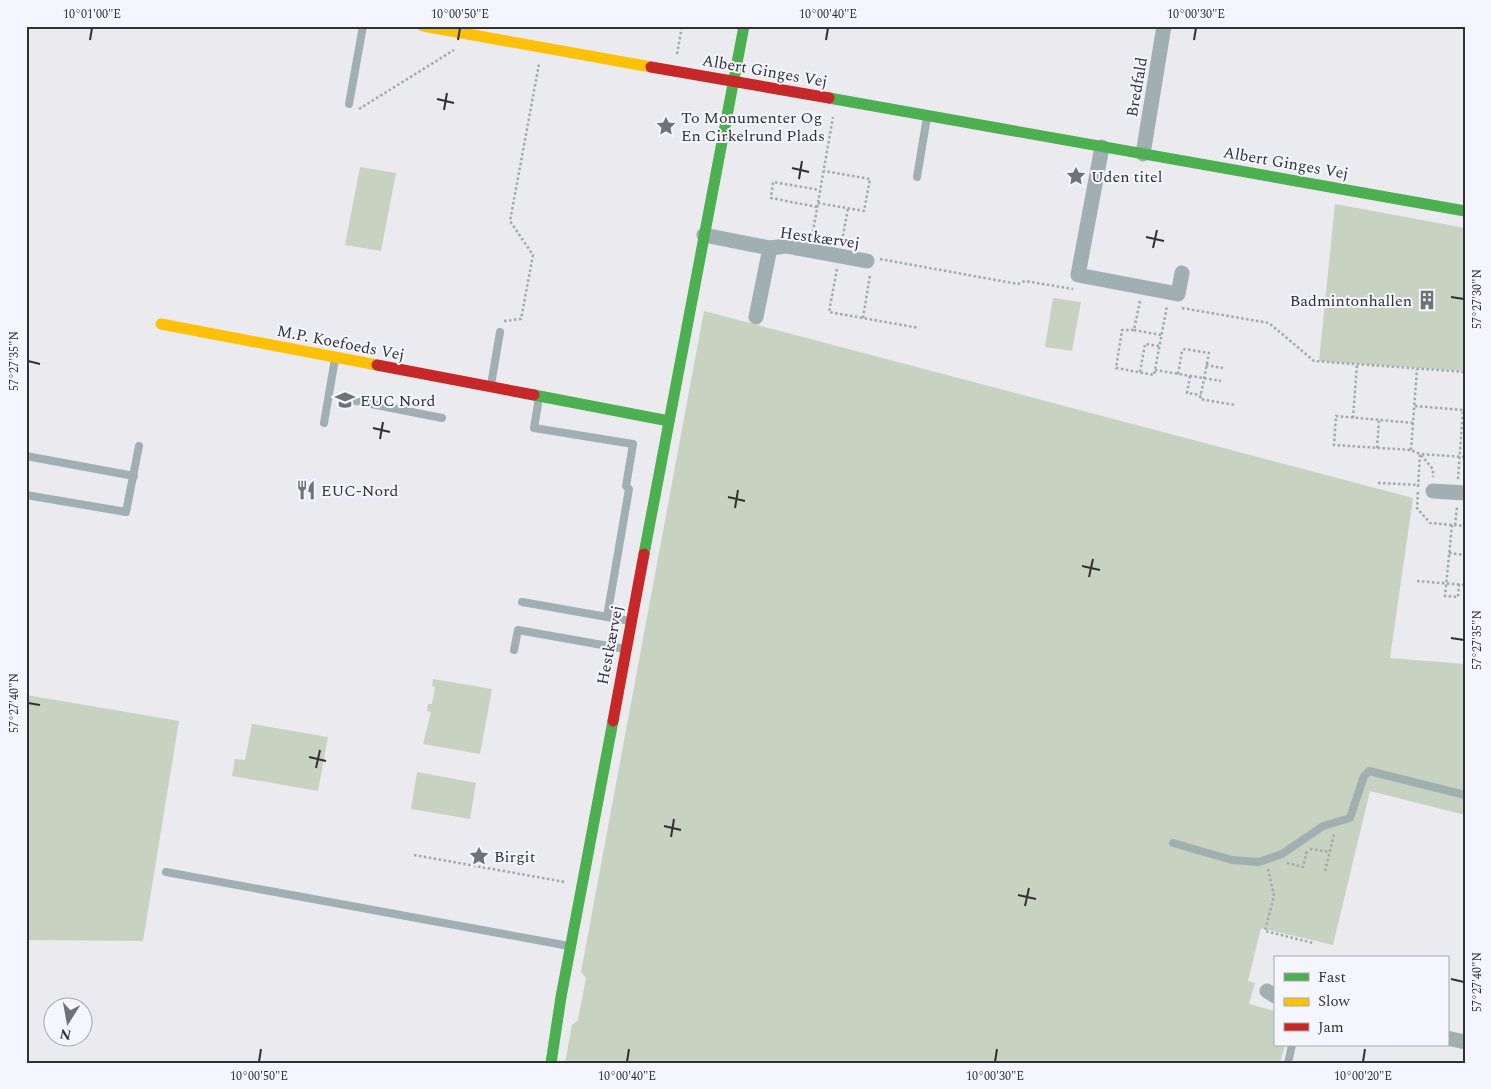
<svg xmlns="http://www.w3.org/2000/svg" width="1491" height="1089" font-family="Spectral,serif">
<style>
.green{fill:#c8d2c1}
.lines{fill:none;stroke-linecap:round;stroke-linejoin:round}
.path{stroke:#a0aaab;stroke-width:2.5;stroke-dasharray:2.5 2.5;stroke-linecap:butt}
.lane{stroke:#a0b0b0;stroke-width:8}
.street{stroke:#a0b0b0;stroke-width:15}
.fast{stroke:#4caf50;stroke-width:11}
.slow{stroke:#ffc107;stroke-width:11}
.jam{stroke:#c62828;stroke-width:11}
.ticks{fill:none;stroke:#303135;stroke-width:2}
.labels{text-anchor:middle;stroke-width:4;stroke-linejoin:round;paint-order:stroke}
.street-label{font-size:16px;fill:#303135;stroke:#f5f5fe}
.poi-label{font-size:16px;fill:#303135;stroke:#f5f5fe;text-anchor:start}
.neatline{fill:none;stroke:#303135;stroke-width:2}
.ticks-label{font-size:12px;text-anchor:middle;fill:#303135}
</style>
<rect width="100%" height="100%" fill="#eaeaef"/>
<g class="green">
<path d="M360 167 396 173 381 251 345 245Z"/>
<path d="M1335 204 1465 228V371L1319 361Z"/>
<path d="M1053 298 1081 302 1072 351 1045 347Z"/>
<path d="M704 311 1413 498 1390 658 1465 664V815L1370 791 1333 945 1261 928 1248 981 1255 983 1249 1004 1275 1011V1045H1285L1280 1063H565L572 1025 578 1020 586 978 581 972Z"/>
<path d="M433 679 492 689 480 754 423 744 431 712 427 711 428 704H432L435 687 432 686Z"/>
<path d="M26 695 179 721 143 941 26 940Z"/>
<path d="M252 724 328 737 318 791 232 776 235 759 245 760Z"/>
<path d="M417 772 476 783 470 819 411 809Z"/>
</g>
<g class="lines">
<g class="path">
<path d="M677 54 682 26"/>
<path d="M359 109 454 50"/>
<path d="M818 203 864 211 870 179 824 171"/>
<path d="M817 207 771 198 773 182 820 190"/>
<path d="M812 237 833 117"/>
<path d="M842 241 848 208"/>
<path d="M880 259 1018 284 1025 281 1073 289"/>
<path d="M837 269 829 312 919 328"/>
<path d="M1140 301 1134 330H1122L1116 368 1154 375 1167 306"/>
<path d="M1182 308 1269 323 1314 361 1465 372"/>
<path d="M863 318 870 275"/>
<path d="M504 321 521 319 533 255 510 221 539 64"/>
<path d="M1134 330 1161 335"/>
<path d="M1206 365 1223 368"/>
<path d="M1155 370 1221 381"/>
<path d="M1140 372 1145 344 1159 346"/>
<path d="M1178 374 1182 351 1185 349 1209 353 1200 399 1235 405"/>
<path d="M1190 376 1187 393 1201 395"/>
<path d="M1415 406 1463 410 1458 479"/>
<path d="M1353 418 1357 364"/>
<path d="M1413 423 1336 416 1334 445 1411 450 1420 454 1433 469V477"/>
<path d="M1377 448 1379 420"/>
<path d="M1411 450 1417 369"/>
<path d="M1378 483 1419 485"/>
<path d="M1418 487 1420 454 1465 457"/>
<path d="M1418 492 1417 508 1430 523 1465 526"/>
<path d="M1452 525 1445 596 1458 597 1459 584"/>
<path d="M1455 525 1457 507"/>
<path d="M1449 553 1465 555"/>
<path d="M1417 581 1465 585"/>
<path d="M1310 849 1329 852"/>
<path d="M414 855 565 882"/>
<path d="M1287 863 1303 867 1307 850"/>
<path d="M1268 869 1274 896 1265 931 1313 943"/>
<path d="M1325 871 1334 834"/>
</g>
<g class="lane">
<path d="M349 104 363 26"/>
<path d="M917 177 927 117"/>
<path d="M491 385 500 332"/>
<path d="M539 398 534 428 633 444 626 486 629 489 607 617"/>
<path d="M351 400 442 418"/>
<path d="M324 423 335 359"/>
<path d="M26 456 134 476"/>
<path d="M26 495 126 512 139 446"/>
<path d="M522 602 630 621"/>
<path d="M514 650 518 630 625 649"/>
<path d="M1173 843 1232 860 1259 862 1282 854 1323 826 1350 818 1364 776 1369 771 1465 795"/>
<path d="M166 872 569 946"/>
<path d="M1288 1063 1292 1045"/>
</g>
<g class="street">
<path d="M1102 147 1078 275 1178 294 1182 273"/>
<path d="M1143 154 1164 26"/>
<path d="M704 235 770 248 756 317"/>
<path d="M770 248 786 246 867 261"/>
<path d="M1433 491 1465 493"/>
<path d="M1267 991 1275 996"/>
<path d="M1447 1038 1465 1042"/>
</g>
<g class="fast">
<path d="M829 98 1465 211"/>
<path d="M534 395 669 421"/>
<path d="M644 554 744 26"/>
<path d="M551 1063 561 997 613 721"/>
</g>
<g class="slow">
<path d="M423 26 651 67"/>
<path d="M161 324 377 365"/>
</g>
<g class="jam">
<path d="M651 67 829 98"/>
<path d="M377 365 534 395"/>
<path d="M613 721 644 554"/>
</g>
</g>
<path class="ticks" d="M90 40 92 28M458 40 460 28M826 40 828 28M1194 40 1196 28M437 99 454 103M444 110 447 93M792 168 809 172M799 179 802 161M1146 237 1164 241M1153 248 1157 230M1451 297 1464 299M28 361 40 364M373 428 390 432M380 439 383 422M728 497 745 501M735 508 738 490M1082 566 1100 570M1089 577 1093 559M1451 638 1464 640M28 703 40 705M309 757 326 761M316 768 320 750M664 826 681 830M671 837 674 819M1018 895 1036 899M1025 906 1029 888M1451 979 1464 982M259 1062 261 1049M627 1062 629 1049M995 1062 997 1049M1363 1062 1365 1049"/>
<defs>
<symbol id="sight-bare" viewBox="-9 -9 18 18"><path d="M0-6L1.8-2.2L6-1.7L2.9 1.2L3.7 5.4L0 3.3L-3.7 5.4L-2.9 1.2L-6-1.7L-1.8-2.2Z" fill="#717276" stroke="#f5f5fe" stroke-width="2.5" paint-order="stroke"/></symbol>
<symbol id="building-bare" viewBox="-9 -9 18 18"><path d="M-4-6H4V6H1V3H-1V6H-4ZM-2.5-4.3h1.7v1.8h-1.7ZM.8-4.3h1.7v1.8H.8ZM-2.5-1h1.7V.8h-1.7ZM.8-1h1.7V.8H.8Z" fill="#717276" stroke="#f5f5fe" stroke-width="2.5" paint-order="stroke"/></symbol>
<symbol id="school-bare" viewBox="-9 -9 18 18"><path d="M0-5L7-2L0 1L-7-2ZM-4 1L0 2.5L4 1V4Q0 6-4 4Z" fill="#717276" stroke="#f5f5fe" stroke-width="2.5" paint-order="stroke"/></symbol>
<symbol id="restaurant-bare" viewBox="-9 -9 18 18"><path d="M-5-6h1v4h1v-4h1v4h1v-4h1v5L-1.5 .5V6h-2V.5L-5-1ZM5-6V6H3V1.5H1.5Q1.5-4 5-6Z" fill="#717276" stroke="#f5f5fe" stroke-width="2.5" paint-order="stroke"/></symbol>
</defs>
<g fill-rule="evenodd">
<use href="#sight-bare" x="652" y="112" width="28" height="28"/>
<use href="#sight-bare" x="1062" y="162" width="28" height="28"/>
<use href="#building-bare" x="1413" y="286" width="28" height="28"/>
<use href="#school-bare" x="331" y="386" width="28" height="28"/>
<use href="#restaurant-bare" x="292" y="476" width="28" height="28"/>
<use href="#sight-bare" x="465" y="842" width="28" height="28"/>
</g>
<g class="labels">
<g class="street-label">
<text transform="translate(765 70) rotate(10)" y="6">Albert Ginges Vej</text>
<text transform="translate(1136 87) rotate(-80)" y="6">Bredfald</text>
<text transform="translate(1286 162) rotate(10)" y="6">Albert Ginges Vej</text>
<text transform="translate(820 237) rotate(8)" y="6">Hestkærvej</text>
<text transform="translate(341 342) rotate(11)" y="6">M.P. Koefoeds Vej</text>
<text transform="translate(609 645) rotate(-79)" y="6">Hestkærvej</text>
</g>
<g class="poi-label">
<text x="681" y="123">To Monumenter Og<tspan x="681" dy="18">En Cirkelrund Plads</tspan></text>
<text x="1091" y="182">Uden titel</text>
<text x="1412" y="306" text-anchor="end">Badmintonhallen</text>
<text x="360" y="406">EUC Nord</text>
<text x="321" y="496">EUC-Nord</text>
<text x="494" y="862">Birgit</text>
</g>
</g>
<rect width="1491" height="1089" fill="none" stroke="#f5f5fe" stroke-width="55"/>
<rect x="1274" y="956" width="175" height="90" fill="#f5f5fe" stroke="#a6a7ae"/>
<rect x="1284" y="973" width="25" height="8" fill="#4caf50" stroke="#a6a7ae"/>
<text x="1318" y="982" font-size="15" fill="#303135">Fast</text>
<rect x="1284" y="998" width="25" height="8" fill="#ffc107" stroke="#a6a7ae"/>
<text x="1318" y="1006" font-size="15" fill="#303135">Slow</text>
<rect x="1284" y="1023" width="25" height="8" fill="#c62828" stroke="#a6a7ae"/>
<text x="1318" y="1032" font-size="15" fill="#303135">Jam</text>
<g transform="translate(68 1022) rotate(191)"><circle r="24" fill="#f5f5fe" stroke="#a6a7ae"/>
<path d="M0-4L9 19L0 12L-9 19Z" fill="#717276"/>
<text y="-8" font-size="14" font-weight="bold" text-anchor="middle" fill="#303135">N</text>
</g>
<rect x="28" y="28" width="1436" height="1034" class="neatline"/>
<g class="ticks-label">
<text x="92" y="18">10°01'00"E</text>
<text x="460" y="18">10°00'50"E</text>
<text x="828" y="18">10°00'40"E</text>
<text x="1196" y="18">10°00'30"E</text>
<text transform="translate(1477 299) rotate(-90)" y="4">57°27'30"N</text>
<text transform="translate(14 361) rotate(-90)" y="4">57°27'35"N</text>
<text transform="translate(1477 640) rotate(-90)" y="4">57°27'35"N</text>
<text transform="translate(14 703) rotate(-90)" y="4">57°27'40"N</text>
<text transform="translate(1477 982) rotate(-90)" y="4">57°27'40"N</text>
<text x="259" y="1080">10°00'50"E</text>
<text x="627" y="1080">10°00'40"E</text>
<text x="995" y="1080">10°00'30"E</text>
<text x="1363" y="1080">10°00'20"E</text>
</g>
</svg>
